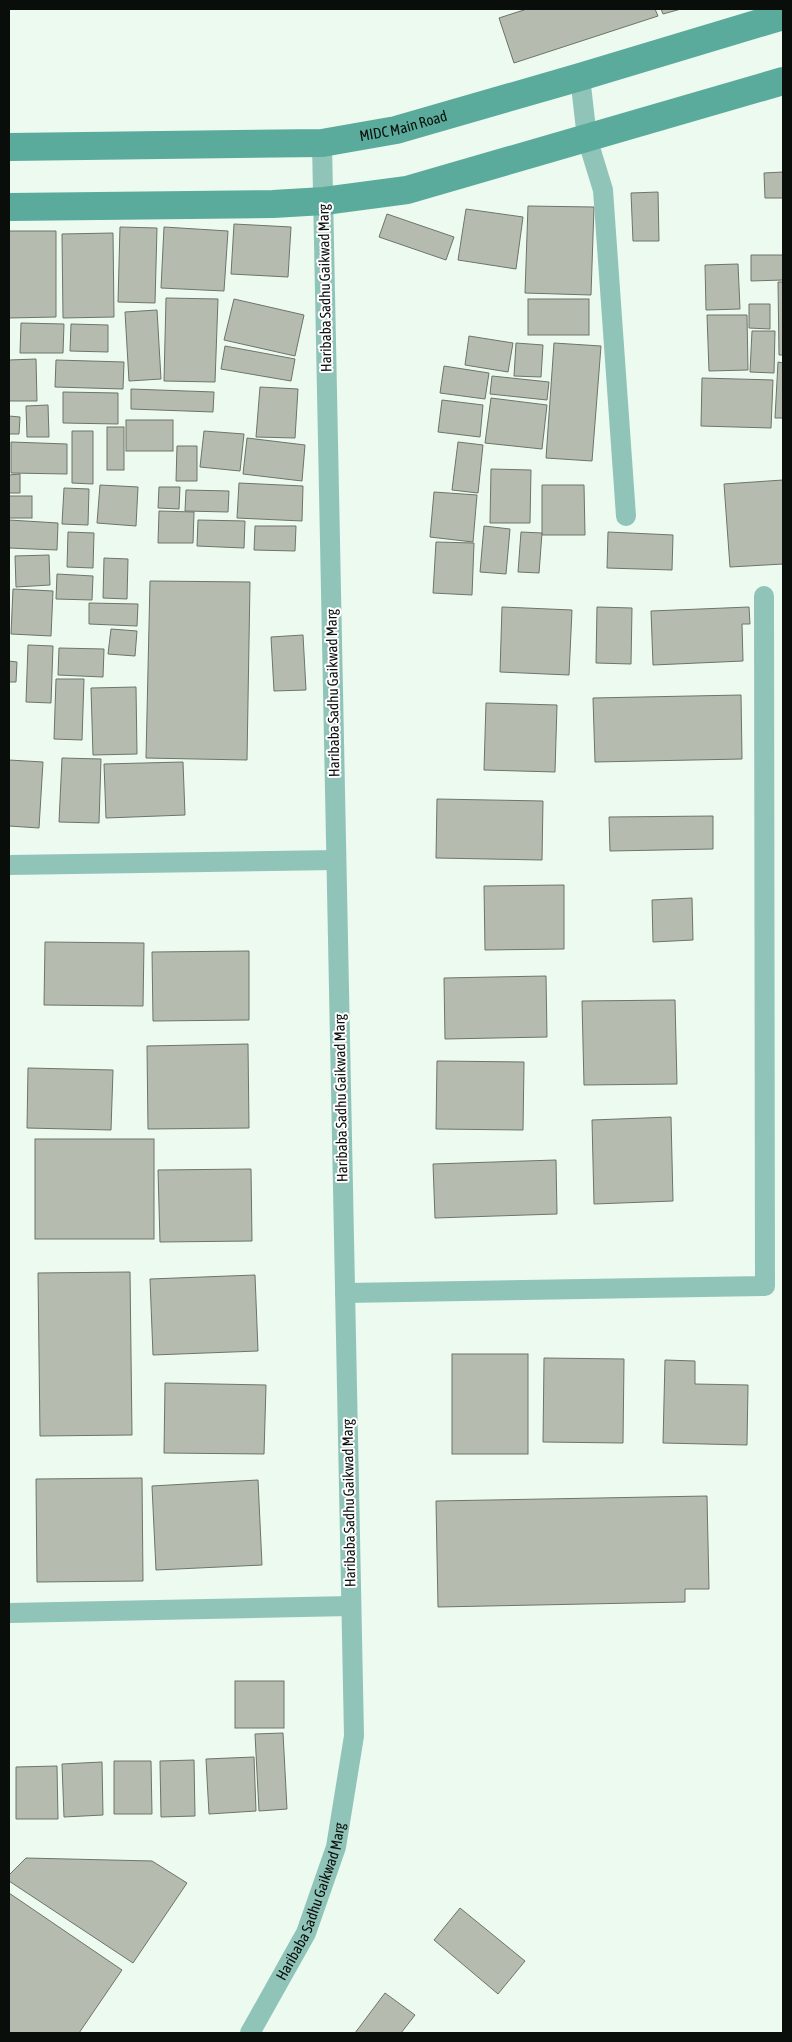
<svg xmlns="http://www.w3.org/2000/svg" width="792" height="2042" font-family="'Asap Condensed',sans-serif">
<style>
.building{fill:#b5bcaf;stroke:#6e7468}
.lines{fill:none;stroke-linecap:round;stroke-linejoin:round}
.service{stroke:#91c4b9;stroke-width:20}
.secondary{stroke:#5aab9b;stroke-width:28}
.labels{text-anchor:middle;stroke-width:4;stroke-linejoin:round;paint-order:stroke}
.street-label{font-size:15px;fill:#0a0e0b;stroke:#fff}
</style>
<rect width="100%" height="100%" fill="#ecfaf0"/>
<g class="building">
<path d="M527 9H655L658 16 514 63 499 18Z"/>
<path d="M661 9H681L663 14Z"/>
<path d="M783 172V198H765L764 173Z"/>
<path d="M658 192 659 241H633L631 193Z"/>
<path d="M528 206 594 207 591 295 525 293Z"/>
<path d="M466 209 523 217 516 269 458 260Z"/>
<path d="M387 214 454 237 446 260 379 237Z"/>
<path d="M234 224 291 227 288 277 231 274Z"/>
<path d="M120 227 157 228 155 303 118 302Z"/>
<path d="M164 227 228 231 224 291 161 288Z"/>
<path d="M9 231H56V317L9 318Z"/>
<path d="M113 233 114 317 63 318 62 234Z"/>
<path d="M751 255H783V280L751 281Z"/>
<path d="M738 264 740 309 706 310 705 265Z"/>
<path d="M778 282H783V355H779Z"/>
<path d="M166 298 218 299 215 382 164 381Z"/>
<path d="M234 299 304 315 295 356 224 340Z"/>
<rect x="528" y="299" width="61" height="36"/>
<path d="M749 304H770V329L749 328Z"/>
<path d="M157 310 161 379 129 381 125 312Z"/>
<path d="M707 315H747L748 370 709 371Z"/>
<path d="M21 323 64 324 63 353H20Z"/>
<path d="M71 324 108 325V352L70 351Z"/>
<path d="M752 331H775L774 373 750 372Z"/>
<path d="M469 336 513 343 508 372 465 365Z"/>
<path d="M516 343 543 345 541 377 514 376Z"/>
<path d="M554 343 601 346 592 461 546 458Z"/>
<path d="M225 346 295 359 291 381 221 369Z"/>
<path d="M36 359 37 401H9V360Z"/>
<path d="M56 360 124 362 123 389 55 387Z"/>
<path d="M778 362 783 363V418H775Z"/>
<path d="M444 366 489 373 485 399 440 393Z"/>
<path d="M492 376 549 382 547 400 490 394Z"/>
<path d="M702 378 773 380 771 428 701 426Z"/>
<path d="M260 387 298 389 295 438 256 437Z"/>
<path d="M131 389 214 392 213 412 131 409Z"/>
<path d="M63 392 118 393V424L63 423Z"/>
<path d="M491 398 547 405 542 449 485 443Z"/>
<path d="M442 400 483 405 480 437 438 432Z"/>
<path d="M48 405 49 437H27L26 406Z"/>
<path d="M9 416 20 417 19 434H9Z"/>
<rect x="126" y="420" width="47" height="31"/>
<rect x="107" y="427" width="17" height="43"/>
<path d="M72 431H93V484L72 483Z"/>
<path d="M204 431 244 434 240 471 200 467Z"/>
<path d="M247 438 305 445 302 481 243 474Z"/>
<path d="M11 442 67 444V474L11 473Z"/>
<path d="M458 442 483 445 478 493 452 490Z"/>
<path d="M177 446H197V481H176Z"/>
<path d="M491 469 531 470 530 523H490Z"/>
<path d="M20 474V493H9V475Z"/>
<path d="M783 480V564L730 567 724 484Z"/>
<path d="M239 483 303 486 302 521 237 518Z"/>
<path d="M100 485 138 487 136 526 97 523Z"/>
<path d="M542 485H584L585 535H542Z"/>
<path d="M159 487H180L179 509 158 508Z"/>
<path d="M64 488 89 489 88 525 62 524Z"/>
<path d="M186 490 229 491 228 512 185 511Z"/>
<path d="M434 492 477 495 473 542 430 537Z"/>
<rect x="9" y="496" width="23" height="22"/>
<path d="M159 511 194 512 193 543H158Z"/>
<path d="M9 520 58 523 57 550 9 548Z"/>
<path d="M198 520 245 521 244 548 197 546Z"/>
<path d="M255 526H296L295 551 254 550Z"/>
<path d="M484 526 510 529 506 574 480 572Z"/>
<path d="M68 532 94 533 93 568 67 567Z"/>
<path d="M521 532 542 533 539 573 518 572Z"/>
<path d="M608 532 673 535 672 570 607 568Z"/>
<path d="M436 542 474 543 472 595 433 593Z"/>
<path d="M49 555 50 585 16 587 15 556Z"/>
<path d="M104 558 128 559 127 599 103 598Z"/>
<path d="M57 574 93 576 92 600 56 599Z"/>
<path d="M150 581 250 582 247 760 146 758Z"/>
<path d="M13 589 53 591 51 636 11 634Z"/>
<path d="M89 603 138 604 137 626 89 624Z"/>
<path d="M502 607 572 610 569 675 500 672Z"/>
<path d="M597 607 632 608 631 664 596 663Z"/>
<path d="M749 607 750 624H742L743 661 653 665 651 611Z"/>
<path d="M111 629 137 631 135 656 108 654Z"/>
<path d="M303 635 306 690 274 691 271 637Z"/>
<path d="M28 645 53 646 51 703 26 702Z"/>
<path d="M59 648 104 649 103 677 58 675Z"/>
<path d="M9 661 17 662 16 682H9Z"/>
<path d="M56 679H84L82 740 54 739Z"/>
<path d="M136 687 137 754 93 755 91 688Z"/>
<path d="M741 695 742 759 595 762 593 698Z"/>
<path d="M486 703 557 705 555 772 484 770Z"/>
<path d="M62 758 101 759 99 823 59 822Z"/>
<path d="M9 760 43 762 39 828 9 826Z"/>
<path d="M183 762 185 815 106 818 104 764Z"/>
<path d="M437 799 543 801 542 860 436 858Z"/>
<path d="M713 816V849L610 851 609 817Z"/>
<path d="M564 885V949L485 950 484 886Z"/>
<path d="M692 898 693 940 653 942 652 900Z"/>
<path d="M45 942 144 943 143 1006 44 1005Z"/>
<path d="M249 951V1020L153 1021 152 952Z"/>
<path d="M546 976 547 1037 445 1039 444 978Z"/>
<path d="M675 1000 677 1084 584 1085 582 1001Z"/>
<path d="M248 1044 249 1128 148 1129 147 1046Z"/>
<path d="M437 1061 524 1062 523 1130 436 1129Z"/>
<path d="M28 1068 113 1070 111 1130 27 1128Z"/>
<path d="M671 1117 673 1201 594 1204 592 1120Z"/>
<rect x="35" y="1139" width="119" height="100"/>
<path d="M556 1160 557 1214 435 1218 433 1164Z"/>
<path d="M251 1169 252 1241 160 1242 158 1170Z"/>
<path d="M130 1272 132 1435 40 1436 38 1273Z"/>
<path d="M255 1275 258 1351 153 1355 150 1279Z"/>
<rect x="452" y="1354" width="76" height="100"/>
<path d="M544 1358 624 1359 623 1443 543 1442Z"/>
<path d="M665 1360 695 1361V1384L748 1385 747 1445 663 1443Z"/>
<path d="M165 1383 266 1385 264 1454 164 1453Z"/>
<path d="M142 1478 143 1581 37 1582 36 1479Z"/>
<path d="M258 1480 262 1565 156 1570 152 1486Z"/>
<path d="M707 1496 709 1589H685V1602L438 1607 436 1501Z"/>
<rect x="235" y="1681" width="49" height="47"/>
<path d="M283 1733 287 1809 259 1811 255 1734Z"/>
<path d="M254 1757 256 1811 209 1814 206 1759Z"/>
<path d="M194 1760 195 1816 161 1817 160 1761Z"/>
<path d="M114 1761H151L152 1814H114Z"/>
<path d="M102 1762 103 1815 64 1817 62 1764Z"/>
<path d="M57 1766 58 1819H16V1767Z"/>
<path d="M26 1858 152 1861 187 1883 133 1963 9 1881V1875Z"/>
<path d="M9 1893 122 1970 79 2033H9Z"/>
<path d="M460 1908 525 1961 498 1994 434 1940Z"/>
<path d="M385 1993 415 2015 401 2033H355Z"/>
</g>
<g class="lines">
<g class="service">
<path d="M580 77 587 138 603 190 626 516"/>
<path d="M9 865 336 860"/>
<path d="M345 1293 765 1286 764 596"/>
<path d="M9 1613 351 1606"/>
<path id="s1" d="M250 2033 306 1933 336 1847 354 1736 322 143"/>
</g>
<g class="secondary">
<path id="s2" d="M9 147 322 143 396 130 580 77 783 16"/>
<path d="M9 207 273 204 324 201 407 190 783 81"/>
</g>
</g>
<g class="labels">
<g class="street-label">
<text dy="5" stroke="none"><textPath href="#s2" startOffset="396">MIDC Main Road</textPath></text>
<text transform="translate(325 288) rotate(-91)" y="5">Haribaba Sadhu Gaikwad Marg</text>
<text transform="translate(333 693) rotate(-91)" y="5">Haribaba Sadhu Gaikwad Marg</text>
<text transform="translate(341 1098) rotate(-91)" y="5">Haribaba Sadhu Gaikwad Marg</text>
<text transform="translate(349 1503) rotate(-91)" y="5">Haribaba Sadhu Gaikwad Marg</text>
<text dy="5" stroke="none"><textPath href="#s1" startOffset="146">Haribaba Sadhu Gaikwad Marg</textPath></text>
</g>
</g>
<rect width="792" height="2042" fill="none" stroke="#0a0e0b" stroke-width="20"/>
</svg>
